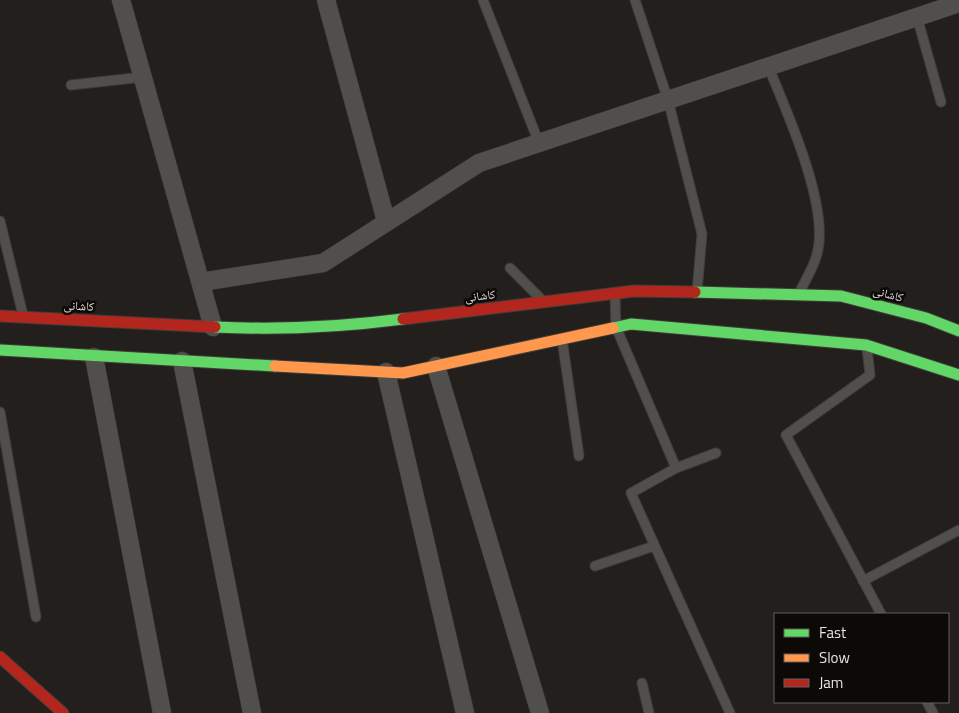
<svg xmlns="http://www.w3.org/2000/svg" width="959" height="713" font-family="'Titillium Web','Noto Naskh Arabic',sans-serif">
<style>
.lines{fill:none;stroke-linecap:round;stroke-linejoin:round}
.lane-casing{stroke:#3f3d3a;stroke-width:11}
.street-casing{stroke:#3f3d3a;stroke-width:19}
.fast-casing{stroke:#3f3d3a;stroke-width:13}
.slow-casing{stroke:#3f3d3a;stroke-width:13}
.jam-casing{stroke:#3f3d3a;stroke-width:13}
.lane{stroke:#514f4c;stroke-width:9}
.street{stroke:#514f4c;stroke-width:18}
.fast{stroke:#63d668;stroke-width:11}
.slow{stroke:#ff974d;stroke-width:11}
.jam{stroke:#b3261e;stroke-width:11}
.labels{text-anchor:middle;stroke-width:5;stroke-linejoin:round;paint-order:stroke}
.street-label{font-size:12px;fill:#e7e3df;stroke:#0c0907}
</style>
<rect width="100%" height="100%" fill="#221f1c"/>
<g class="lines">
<defs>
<g id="lane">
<path d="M483 0 539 143"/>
<path d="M635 0 668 100 702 234 697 292"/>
<path d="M917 17 941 102"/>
<path d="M768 66C787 112 830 207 817 254 814 267 805 281 799 293"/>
<path d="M71 85 143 77"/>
<path d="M0 221 23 315"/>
<path d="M510 268 540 298"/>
<path d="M615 296 616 327 676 468"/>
<path d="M562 339 579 456"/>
<path d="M867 348 870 375 786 435 881 614"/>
<path d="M0 412 36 617"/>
<path d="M716 453 676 468 631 493 730 713"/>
<path d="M595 566 654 546"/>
<path d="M863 581 959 530"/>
<path d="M642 683 649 713"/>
<path d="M927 702 933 713"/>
</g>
<g id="street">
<path d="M121 0 213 327"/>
<path d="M326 0 386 221"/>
<path d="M201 282 323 263 479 163 959 3"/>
<path d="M94 357 162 713"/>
<path d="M182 361 252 713"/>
<path d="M436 366 540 713"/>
<path d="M386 372 465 713"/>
</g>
<g id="fast">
<path d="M695 292 841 296 926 318 959 331"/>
<path d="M215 327C277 330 341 327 403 319"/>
<path d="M613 328 631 324 866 345 959 375"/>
<path d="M0 350 275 366"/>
</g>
<path id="slow" d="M275 366 403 373 613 328"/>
<g id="jam">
<path d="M0 316 215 327"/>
<path d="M403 319 634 291 695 292"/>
<path d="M0 657 63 713"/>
</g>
</defs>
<use href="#lane" class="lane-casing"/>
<use href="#street" class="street-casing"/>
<use href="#fast" class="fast-casing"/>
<use href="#slow" class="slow-casing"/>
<use href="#jam" class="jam-casing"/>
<use href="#lane" class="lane"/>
<use href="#street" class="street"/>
<use href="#fast" class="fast"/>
<use href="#slow" class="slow"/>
<use href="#jam" class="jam"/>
</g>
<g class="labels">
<g class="street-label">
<text transform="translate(888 294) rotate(15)" y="4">کاشانی</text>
<text transform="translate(480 296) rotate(-7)" y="4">کاشانی</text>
<text transform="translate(79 306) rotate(3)" y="4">کاشانی</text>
</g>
</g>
<rect x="774" y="613" width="175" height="90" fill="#0c0907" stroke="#64605d"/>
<rect x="784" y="629" width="25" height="8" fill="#63d668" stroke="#64605d"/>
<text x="819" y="638" font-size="15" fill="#e7e3df">Fast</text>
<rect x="784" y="654" width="25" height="8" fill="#ff974d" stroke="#64605d"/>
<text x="819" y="663" font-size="15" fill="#e7e3df">Slow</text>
<rect x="784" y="679" width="25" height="8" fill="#b3261e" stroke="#64605d"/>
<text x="819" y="688" font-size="15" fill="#e7e3df">Jam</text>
</svg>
